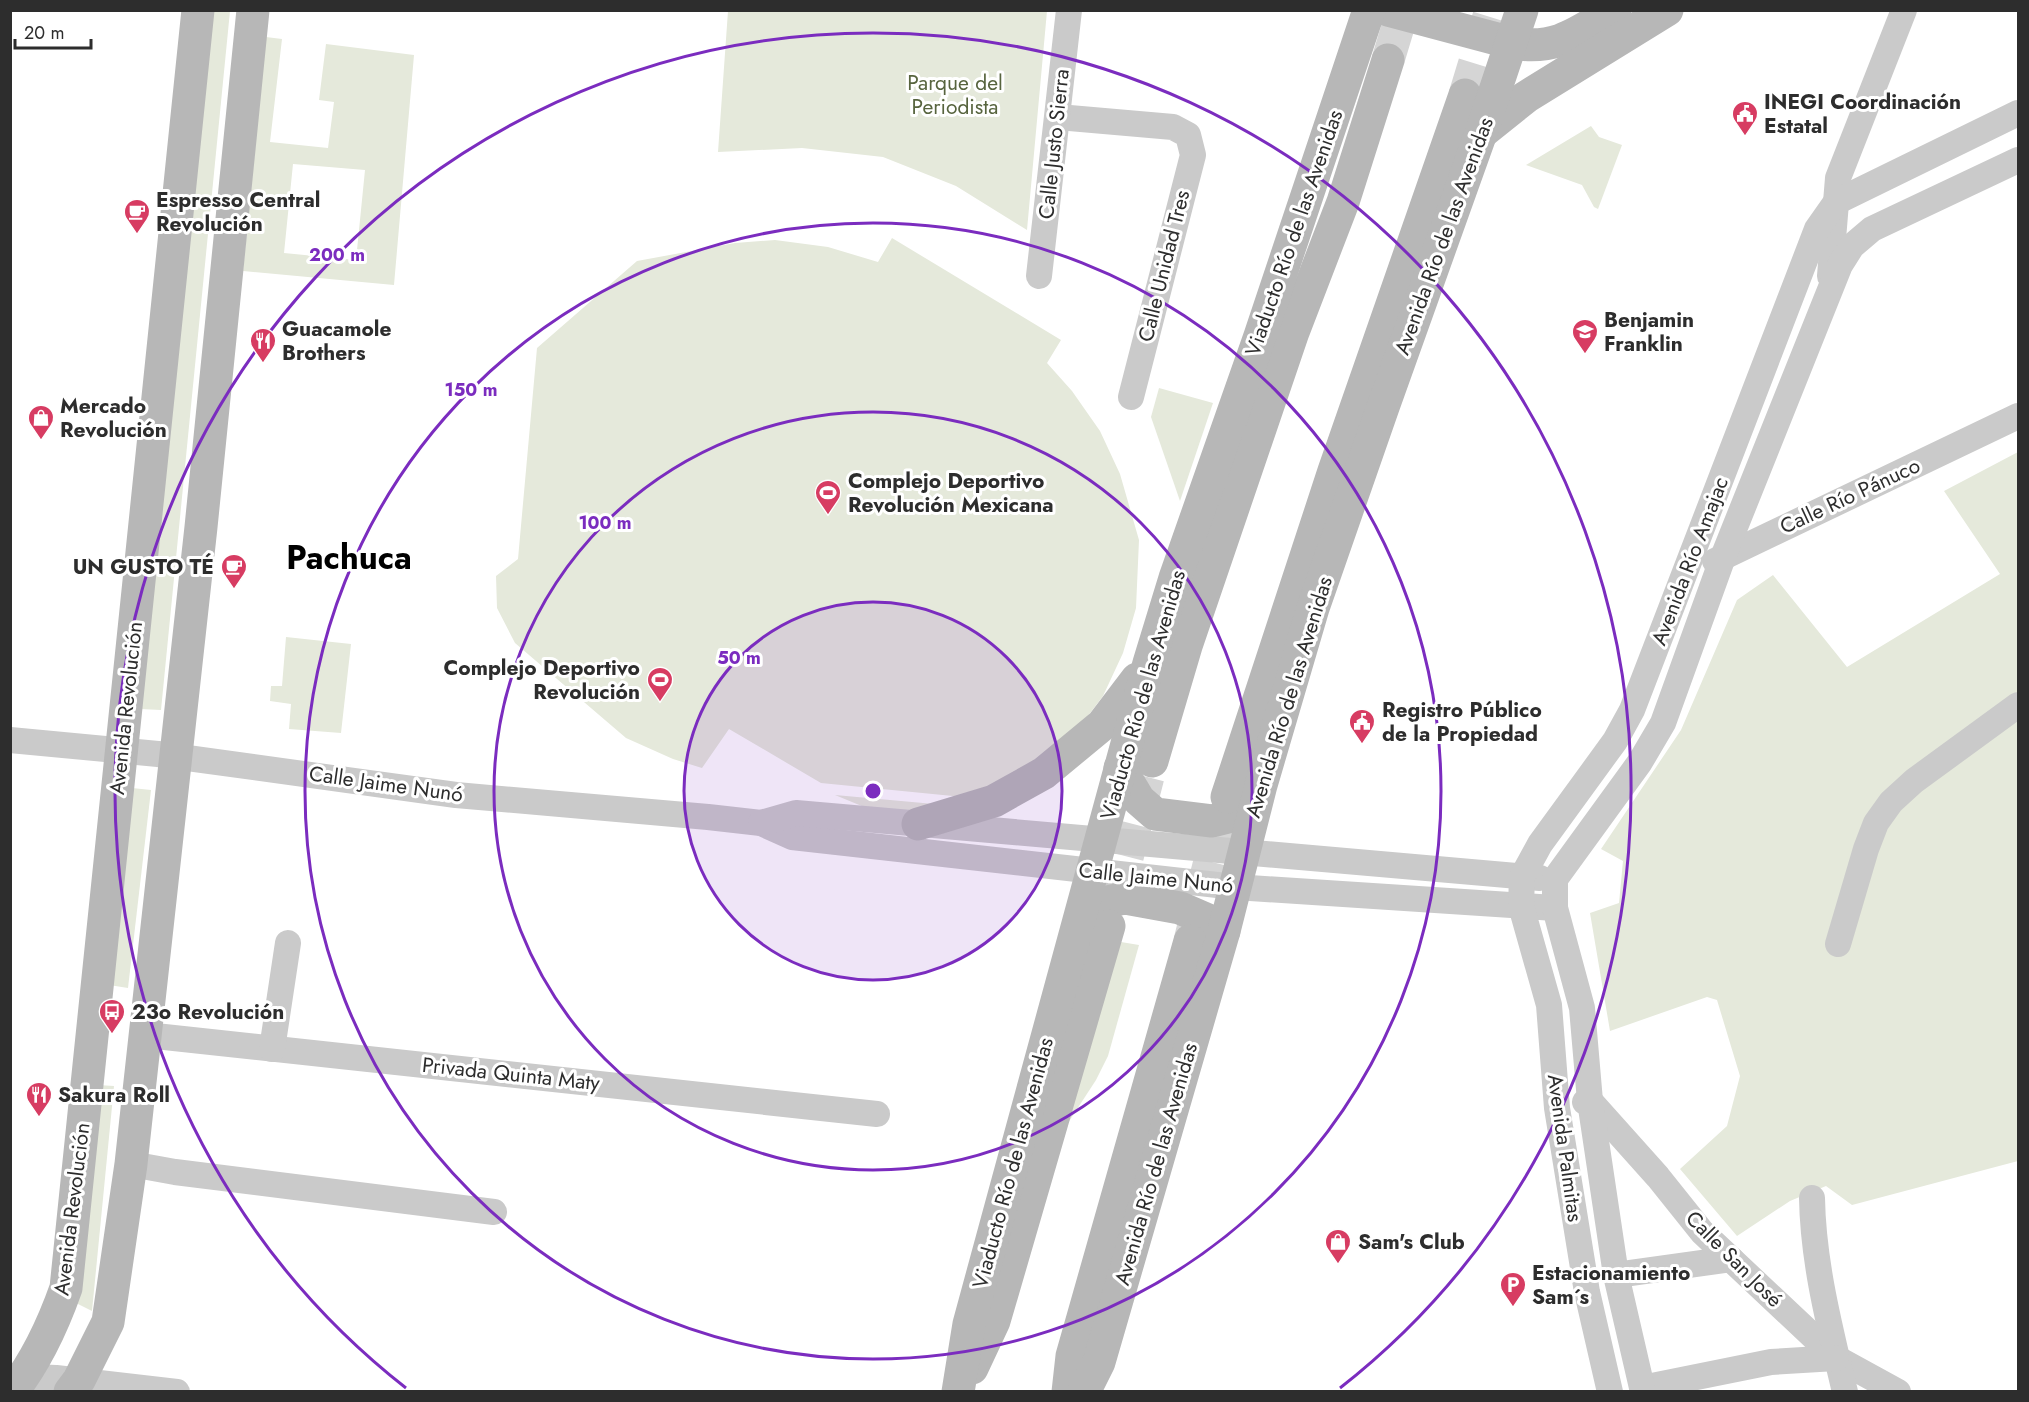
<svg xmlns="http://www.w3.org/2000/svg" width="2029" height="1402" font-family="Jost,sans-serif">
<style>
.green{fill:#e5e9db;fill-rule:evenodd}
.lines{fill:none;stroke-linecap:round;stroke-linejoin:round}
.secondary-tunnel{stroke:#d5d5d5;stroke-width:33;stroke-dasharray:33 16;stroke-linecap:butt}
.street{stroke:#cacaca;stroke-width:26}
.secondary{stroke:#b7b7b7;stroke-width:33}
.ring{fill:none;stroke:#7b2cbf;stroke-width:3}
.labels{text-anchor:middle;stroke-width:6;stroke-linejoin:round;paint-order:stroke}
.park-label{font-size:21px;fill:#57643e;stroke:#fff}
.poi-label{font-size:21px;font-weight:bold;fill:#2d2d2d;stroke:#fff;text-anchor:start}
.street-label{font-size:21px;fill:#2d2d2d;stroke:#fff}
.town-label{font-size:33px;font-weight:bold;fill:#000;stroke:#fff}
.centre{fill:#7b2cbf;stroke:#fff;stroke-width:3}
.ring-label{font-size:18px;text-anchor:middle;font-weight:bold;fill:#7b2cbf;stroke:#fff;stroke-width:6;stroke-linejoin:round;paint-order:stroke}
</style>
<rect width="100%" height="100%" fill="#fff"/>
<g class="green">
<path d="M209 11H230L161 710 140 709Z"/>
<path d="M728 11H1047L1027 230 956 186 883 157 802 148 718 152Z"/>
<path d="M266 37 282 39 270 142 328 148 334 102 319 100 326 44 414 55 394 285 243 271ZM293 164 365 170 356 260 284 253Z"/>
<path d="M1591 126 1599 137 1622 145 1598 209 1594 207 1582 185 1526 165Z"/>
<path d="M892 238 1061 340 1047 363 1072 391 1100 431 1120 474 1139 540 1136 608 1123 653 1103 696 1078 729 1006 782 963 797 821 783 729 729 702 768 673 759 626 738 515 643 497 608 496 576 518 559 537 348 637 261 735 243 775 240 828 247 878 262Z"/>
<path d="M1159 388 1213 403 1180 501 1151 417Z"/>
<path d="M2018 452V1161L1852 1205 1826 1186 1790 1201 1737 1236 1680 1169 1727 1126 1740 1076 1717 1000 1707 997 1610 1031 1590 913 1619 903 1623 861 1601 849 1681 730 1737 600 1773 575 1847 667 2000 574 1944 491Z"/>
<path d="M286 637 351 644 341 733 289 729 291 704 270 701 271 686H282Z"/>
<path d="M132 788 151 790 128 988 109 985Z"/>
<path d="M835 795 956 806 914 811 869 809Z"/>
<path d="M1115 941 1139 945 1108 1056 1096 1080 1066 1126Z"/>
<path d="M98 1085 114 1086 92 1311 76 1303Z"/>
</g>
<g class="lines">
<g class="secondary-tunnel">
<path d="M1388 60 1403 10"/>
<path d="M1465 95 1491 10"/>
<path d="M1115 904 1152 761"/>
<path d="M1190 941 1221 817"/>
</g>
<g class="street">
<path d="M1058 117 1173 127 1188 135 1193 155 1131 397"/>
<path d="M1039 276 1069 10"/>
<path d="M1830 276 1838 178 1904 10"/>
<path d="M1715 561 2018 416"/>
<path d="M10 740 158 754 456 795 708 817 761 823 792 837 1235 887 1555 908"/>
<path d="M761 823 796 813 1540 878"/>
<path d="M1838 944 1866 849 1876 823 1891 802 1914 781 2018 705"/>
<path d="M146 1035 877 1114"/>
<path d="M272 1049 288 943"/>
<path d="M1585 1102 1590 1101 1658 1177 1702 1232 1836 1358 1898 1392"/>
<path d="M131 1164 175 1172 494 1212"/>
<path d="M1812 1198C1813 1263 1830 1328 1845 1392"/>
<path d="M1616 1275 1731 1259"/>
<path d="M10 1376 56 1378 177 1392"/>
<path d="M1642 1388 1771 1362 1836 1358"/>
<path d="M1610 1392 1587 1292 1557 1108 1549 1005 1521 906 1522 877 1540 844 1615 741 1632 710 1817 229 1836 202 2018 113"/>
<path d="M1643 1392 1616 1275 1590 1101 1582 1008 1555 908V879L1640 762 1663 723 1723 557 1840 265 1852 246 1872 229 2018 160"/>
</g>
<g class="secondary">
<path d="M1388 10 1512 43C1557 51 1578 32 1615 10"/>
<path d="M1481 133 1526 97 1667 10"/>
<path d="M1152 761 1186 646 1293 332 1343 202 1388 60"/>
<path d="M1120 768 1139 800 1155 814 1212 821 1236 815 1254 793"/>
<path d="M1227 797 1334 471 1465 95"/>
<path d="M918 824 994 801 1044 773 1102 725 1137 679"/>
<path d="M1082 913 1102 903 1125 898 1180 908 1210 921 1224 931"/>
<path d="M972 1368 994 1321 1109 926"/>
<path d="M12 1392C37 1360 53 1325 66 1288L198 10"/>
<path d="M70 1392 79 1380 108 1322 131 1164 201 527 253 10"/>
<path d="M958 1392 969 1324 1149 663 1175 578 1260 336 1369 10"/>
<path d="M1068 1392 1072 1356 1190 941"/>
<path d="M1084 1392 1099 1362 1224 931 1261 785 1313 608 1383 407 1481 133 1522 10"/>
</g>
</g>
<circle cx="873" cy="791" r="189" fill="#7b2cbf" fill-opacity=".12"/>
<g class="ring">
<circle cx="873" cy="791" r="189"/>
<circle cx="873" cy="791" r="379"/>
<circle cx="873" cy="791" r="568"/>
<path d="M406 1388A758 758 0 1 1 1340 1388"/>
</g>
<defs>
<symbol id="civic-pin" viewBox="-11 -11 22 30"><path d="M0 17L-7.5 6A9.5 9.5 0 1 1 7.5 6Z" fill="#d73c62" stroke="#fff"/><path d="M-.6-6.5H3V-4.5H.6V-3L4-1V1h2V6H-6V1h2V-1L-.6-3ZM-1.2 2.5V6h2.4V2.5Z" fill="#fff"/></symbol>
<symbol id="cafe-pin" viewBox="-11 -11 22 30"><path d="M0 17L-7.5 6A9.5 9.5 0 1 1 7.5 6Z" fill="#d73c62" stroke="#fff"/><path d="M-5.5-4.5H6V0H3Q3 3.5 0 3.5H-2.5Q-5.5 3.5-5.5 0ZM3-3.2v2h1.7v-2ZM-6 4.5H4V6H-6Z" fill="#fff"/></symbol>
<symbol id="school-pin" viewBox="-11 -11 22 30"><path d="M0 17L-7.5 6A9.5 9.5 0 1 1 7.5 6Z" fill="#d73c62" stroke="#fff"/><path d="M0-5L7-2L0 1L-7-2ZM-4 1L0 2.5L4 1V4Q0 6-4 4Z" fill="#fff"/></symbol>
<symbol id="restaurant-pin" viewBox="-11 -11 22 30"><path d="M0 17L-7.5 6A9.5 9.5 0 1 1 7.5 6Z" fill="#d73c62" stroke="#fff"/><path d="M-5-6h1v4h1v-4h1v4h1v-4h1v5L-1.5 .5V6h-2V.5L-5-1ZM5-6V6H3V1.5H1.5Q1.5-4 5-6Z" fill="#fff"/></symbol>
<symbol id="shop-pin" viewBox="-11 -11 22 30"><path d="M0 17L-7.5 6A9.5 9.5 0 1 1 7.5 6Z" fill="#d73c62" stroke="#fff"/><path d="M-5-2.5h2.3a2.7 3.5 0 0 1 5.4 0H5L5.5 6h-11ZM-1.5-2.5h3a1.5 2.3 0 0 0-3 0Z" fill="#fff"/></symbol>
<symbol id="stadium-pin" viewBox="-11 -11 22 30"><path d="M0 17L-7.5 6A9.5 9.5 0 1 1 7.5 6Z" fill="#d73c62" stroke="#fff"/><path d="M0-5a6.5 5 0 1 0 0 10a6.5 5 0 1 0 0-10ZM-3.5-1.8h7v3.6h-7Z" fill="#fff"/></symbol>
<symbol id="bus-pin" viewBox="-11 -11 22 30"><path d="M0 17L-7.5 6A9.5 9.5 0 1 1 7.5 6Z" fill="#d73c62" stroke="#fff"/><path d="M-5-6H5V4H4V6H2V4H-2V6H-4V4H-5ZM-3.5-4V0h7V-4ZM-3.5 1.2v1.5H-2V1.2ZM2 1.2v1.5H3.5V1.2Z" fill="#fff"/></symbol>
<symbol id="parking-pin" viewBox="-11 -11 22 30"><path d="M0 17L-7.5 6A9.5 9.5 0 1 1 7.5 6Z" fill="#d73c62" stroke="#fff"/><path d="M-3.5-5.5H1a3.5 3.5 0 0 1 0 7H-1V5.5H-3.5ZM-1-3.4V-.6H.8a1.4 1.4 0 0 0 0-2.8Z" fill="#fff"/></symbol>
</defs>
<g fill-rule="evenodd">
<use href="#civic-pin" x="1730" y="99" width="30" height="40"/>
<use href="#cafe-pin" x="122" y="197" width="30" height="40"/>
<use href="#school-pin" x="1570" y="317" width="30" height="40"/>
<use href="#restaurant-pin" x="248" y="326" width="30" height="40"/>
<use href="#shop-pin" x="26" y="403" width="30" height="40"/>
<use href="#stadium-pin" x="813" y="478" width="30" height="40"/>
<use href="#cafe-pin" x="219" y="552" width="30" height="40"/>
<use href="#stadium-pin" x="645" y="665" width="30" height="40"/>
<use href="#civic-pin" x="1347" y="707" width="30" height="40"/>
<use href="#bus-pin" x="97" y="997" width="30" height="40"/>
<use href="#restaurant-pin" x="24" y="1080" width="30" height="40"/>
<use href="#shop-pin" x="1323" y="1227" width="30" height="40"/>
<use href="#parking-pin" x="1498" y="1270" width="30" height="40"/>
</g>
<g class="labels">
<g class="park-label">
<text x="955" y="90">Parque del<tspan x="955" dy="24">Periodista</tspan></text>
</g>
<g class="poi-label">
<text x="1764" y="109">INEGI Coordinación<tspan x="1764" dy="24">Estatal</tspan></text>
<text x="156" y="207">Espresso Central<tspan x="156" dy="24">Revolución</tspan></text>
<text x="1604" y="327">Benjamin<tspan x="1604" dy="24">Franklin</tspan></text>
<text x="282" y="336">Guacamole<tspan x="282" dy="24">Brothers</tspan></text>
<text x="60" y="413">Mercado<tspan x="60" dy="24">Revolución</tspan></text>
<text x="848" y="488">Complejo Deportivo<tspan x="848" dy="24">Revolución Mexicana</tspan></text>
<text x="214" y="574" text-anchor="end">UN GUSTO TÉ</text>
<text x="640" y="675" text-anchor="end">Complejo Deportivo<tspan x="640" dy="24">Revolución</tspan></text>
<text x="1382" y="717">Registro Público<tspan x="1382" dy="24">de la Propiedad</tspan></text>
<text x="132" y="1019">23o Revolución</text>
<text x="58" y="1102">Sakura Roll</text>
<text x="1358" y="1249">Sam's Club</text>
<text x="1532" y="1280">Estacionamiento<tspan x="1532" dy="24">Sam´s</tspan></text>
</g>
<g class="street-label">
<text transform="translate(1054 144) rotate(-84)" y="7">Calle Justo Sierra</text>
<text transform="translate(1294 233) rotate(-71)" y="7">Viaducto Río de las Avenidas</text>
<text transform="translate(1444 236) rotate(-70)" y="7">Avenida Río de las Avenidas</text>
<text transform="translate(1164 266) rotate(-76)" y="7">Calle Unidad Tres</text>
<text transform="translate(1850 496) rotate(-25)" y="7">Calle Río Pánuco</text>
<text transform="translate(1690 561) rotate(-69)" y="7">Avenida Río Amajac</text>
<text transform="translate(1143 695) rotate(-74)" y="7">Viaducto Río de las Avenidas</text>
<text transform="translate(1289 697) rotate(-73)" y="7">Avenida Río de las Avenidas</text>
<text transform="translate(126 708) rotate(-84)" y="7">Avenida Revolución</text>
<text transform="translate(386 784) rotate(8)" y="7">Calle Jaime Nunó</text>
<text transform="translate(1156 878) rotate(6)" y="7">Calle Jaime Nunó</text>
<text transform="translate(511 1074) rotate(6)" y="7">Privada Quinta Maty</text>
<text transform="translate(1565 1148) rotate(82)" y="7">Avenida Palmitas</text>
<text transform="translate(1013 1163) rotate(-75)" y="7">Viaducto Río de las Avenidas</text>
<text transform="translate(1156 1164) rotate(-74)" y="7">Avenida Río de las Avenidas</text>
<text transform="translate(72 1209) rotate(-83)" y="7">Avenida Revolución</text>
<text transform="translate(1734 1259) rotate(45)" y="7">Calle San José</text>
</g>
<g class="town-label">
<text x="349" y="569">Pachuca</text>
</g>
</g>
<circle cx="873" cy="791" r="9" class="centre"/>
<g class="ring-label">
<text x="337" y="261">200 m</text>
<text x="471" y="396">150 m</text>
<text x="605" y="529">100 m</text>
<text x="739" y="664">50 m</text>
</g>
<rect width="2029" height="1402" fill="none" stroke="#2d2d2d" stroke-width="24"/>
<path d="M15 39v9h76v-9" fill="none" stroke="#2d2d2d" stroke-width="3"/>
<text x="24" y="39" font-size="18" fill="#2d2d2d" stroke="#ffffff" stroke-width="4.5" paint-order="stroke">20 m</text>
</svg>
